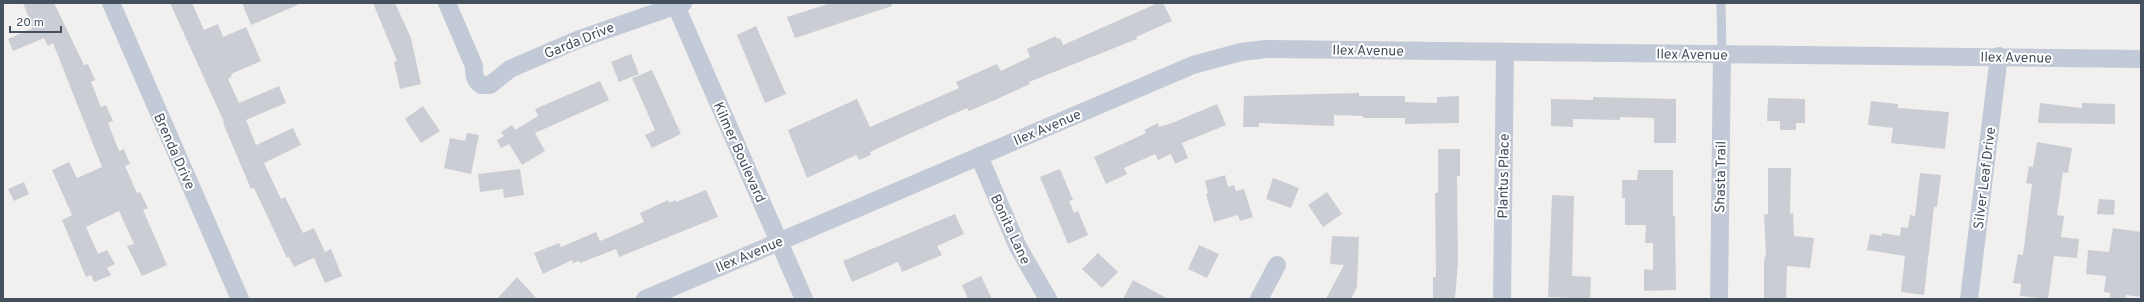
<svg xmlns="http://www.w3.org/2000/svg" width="2144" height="302" font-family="Overpass,sans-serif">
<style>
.building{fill:#cbcdd5}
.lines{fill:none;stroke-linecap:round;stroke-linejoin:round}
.service{stroke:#c1cad6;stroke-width:9}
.minor{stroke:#c1cad6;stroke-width:18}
.labels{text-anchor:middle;stroke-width:4;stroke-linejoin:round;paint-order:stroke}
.street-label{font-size:14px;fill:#45505f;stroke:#fff}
</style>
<rect width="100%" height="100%" fill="#f2efef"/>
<g class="building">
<path d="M23 3H54L84 65 88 64 95 80 91 82 101 107 106 105 113 121 108 123 119 151 124 149 130 164 125 166 137 193 140 192 148 208 143 210 167 265 142 276 127 246 134 244 119 211 86 227 98 254 107 250 115 264 107 268 111 275 94 282 91 275 86 277 62 220 72 215 52 170 69 162 77 178 102 167 53 43 48 46 44 38 13 51 8 39 33 28Z"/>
<path d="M170 3H192L204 30 218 24 223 37 246 27 261 61 231 74 232 76 228 79 239 103 279 86 286 103 246 120 256 145 293 128 301 145 264 163 281 199 285 197 303 233 314 228 325 252 331 249 342 276 325 283 314 258 320 255 294 267 289 257 287 258 254 188 251 189 223 123 224 122Z"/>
<path d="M242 3H302L251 25Z"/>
<path d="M373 3H395L411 38 421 84 400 89 394 62 397 61Z"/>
<path d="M831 3H892V6L795 38 787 17Z"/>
<path d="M1158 3H1163L1172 21 1136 37 1137 39 1029 82 1030 84 995 100 969 111 967 108 911 133 870 152 871 155 859 160 856 155 807 178 788 130 857 99 870 127 959 88 956 82 997 64 1001 71 1030 57 1027 49 1056 36 1057 39 1060 38 1063 45Z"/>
<path d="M756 26 786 94 765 103 737 35Z"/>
<path d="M631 54 639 74 619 82 611 62Z"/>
<path d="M652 70 681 134 652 148 645 135 655 130 632 78Z"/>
<path d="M600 81 609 100 535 133 545 151 522 165 509 144 501 148 497 140 504 136 501 132 512 125 515 130 538 116 535 109Z"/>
<path d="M1359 93V96H1405V102L1437 103V97L1459 96V123L1405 124V118H1363V116L1334 115V126L1259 123V127H1243L1244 96Z"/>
<path d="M1593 97 1676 99V143H1654V118L1620 117V120L1573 119V127L1551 126V99L1593 100Z"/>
<path d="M1768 98 1805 99V123H1796V130H1780V121H1767Z"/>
<path d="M1871 101 1898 104V108L1949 112 1945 149 1891 143 1893 128 1868 125Z"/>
<path d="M2040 103 2082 108V103L2115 104V124L2038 123Z"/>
<path d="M1217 104 1226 125 1182 143 1188 158 1175 164 1171 154 1158 160 1155 154 1124 168 1127 174 1106 184 1094 157 1146 133 1144 130 1158 123 1159 127 1172 123Z"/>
<path d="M423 106 440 131 421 143 405 119Z"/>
<path d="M467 133 479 135 471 174 444 168 450 138 465 141Z"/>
<path d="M2037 142 2072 148 2068 173 2063 172 2057 215 2064 216 2061 237 2079 239 2077 258 2054 256 2048 299 2020 296 2021 284 2013 283 2018 254 2023 255 2032 184 2026 183 2029 166 2033 167Z"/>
<path d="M1438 149H1460V176H1457L1458 262 1455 299H1433V277H1436L1435 193H1438Z"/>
<path d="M1768 168H1791L1790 214 1793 213 1794 236 1814 238 1810 268 1787 266 1786 299H1764V261L1766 254 1764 215 1768 214Z"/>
<path d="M520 169 524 195 504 198 503 189 480 192 478 174Z"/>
<path d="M1060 169 1073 200 1069 201 1074 213 1078 211 1088 235 1068 244 1040 177Z"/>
<path d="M1638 170H1673V216H1675L1676 290 1644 291V269L1653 270V243H1645L1646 225H1625V198H1622V180H1637Z"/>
<path d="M1920 173 1941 175 1937 207H1934L1924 295 1901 292 1905 256 1867 250 1870 234 1882 236V233L1900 236 1901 227 1908 228 1910 215 1915 216Z"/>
<path d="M1225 175 1228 187 1234 185 1236 191 1244 189 1253 217 1240 221 1238 215 1214 222 1206 194 1208 193 1205 181Z"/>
<path d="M1273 178 1299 188 1291 208 1266 199Z"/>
<path d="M24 182 29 194 14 201 8 189Z"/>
<path d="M706 190 718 217 619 257 616 249 580 263 579 261 573 263 572 260 543 274 534 253 559 243 561 247 596 232 600 241 644 222 640 213 668 200 669 203 675 200 676 202Z"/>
<path d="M1327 192 1342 214 1323 227 1308 205Z"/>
<path d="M1552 195 1574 196 1572 276 1591 277 1590 299 1548 297Z"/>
<path d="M2099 199 2115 200 2114 215 2097 214Z"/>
<path d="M955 214 964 234 937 246 942 255 902 272 898 262 852 282 843 261Z"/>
<path d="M2113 228 2141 232V297L2126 295V299H2110V293L2104 292 2106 276 2086 274 2088 250 2109 252Z"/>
<path d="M1359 235 1357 287 1351 299H1326L1344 265 1330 264 1332 236 1358 237Z"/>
<path d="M1199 245 1219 254 1207 278 1188 269Z"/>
<path d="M1098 253 1118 272 1102 288 1082 269Z"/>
<path d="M981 276 992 299H968L962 285Z"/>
<path d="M517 277 537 299H497Z"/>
<path d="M1133 280 1168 299H1123Z"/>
</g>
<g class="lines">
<path class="service" d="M1721 3 1722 55"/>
<g class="minor">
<path d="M111 3 240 299"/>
<path d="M447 3 474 66C474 74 474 80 481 85H490L510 69 577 40 683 3"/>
<path d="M676 6 804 299"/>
<path d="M979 156 1018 247 1048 299"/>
<path d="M645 299 1193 65 1241 52 1266 49 2141 59"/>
<path d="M1259 299 1277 265"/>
<path d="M1502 299 1505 52"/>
<path d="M1719 299 1722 55"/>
<path d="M1969 299 1999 56"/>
</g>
</g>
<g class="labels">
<g class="street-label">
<text transform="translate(579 40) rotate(-22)" y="5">Garda Drive</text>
<text transform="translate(1368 50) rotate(1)" y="5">Ilex Avenue</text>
<text transform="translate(1692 54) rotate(1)" y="5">Ilex Avenue</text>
<text transform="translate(2016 57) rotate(1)" y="5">Ilex Avenue</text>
<text transform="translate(1047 127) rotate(-23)" y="5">Ilex Avenue</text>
<text transform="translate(175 151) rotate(66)" y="5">Brenda Drive</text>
<text transform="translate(740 152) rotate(66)" y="5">Kilmer Boulevard</text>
<text transform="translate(1503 176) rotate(-89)" y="5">Plantus Place</text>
<text transform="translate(1720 177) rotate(-89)" y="5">Shasta Trail</text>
<text transform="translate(1984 178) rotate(-83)" y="5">Silver Leaf Drive</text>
<text transform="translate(1011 229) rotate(65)" y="5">Bonita Lane</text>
<text transform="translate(749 254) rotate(-23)" y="5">Ilex Avenue</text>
</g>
</g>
<rect width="2144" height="302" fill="none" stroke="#45505f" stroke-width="8"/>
<path d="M10 26v6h51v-6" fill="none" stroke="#45505f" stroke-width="2"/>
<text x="16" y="26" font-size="12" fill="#45505f" stroke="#ffffff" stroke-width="3" paint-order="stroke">20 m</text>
</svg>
